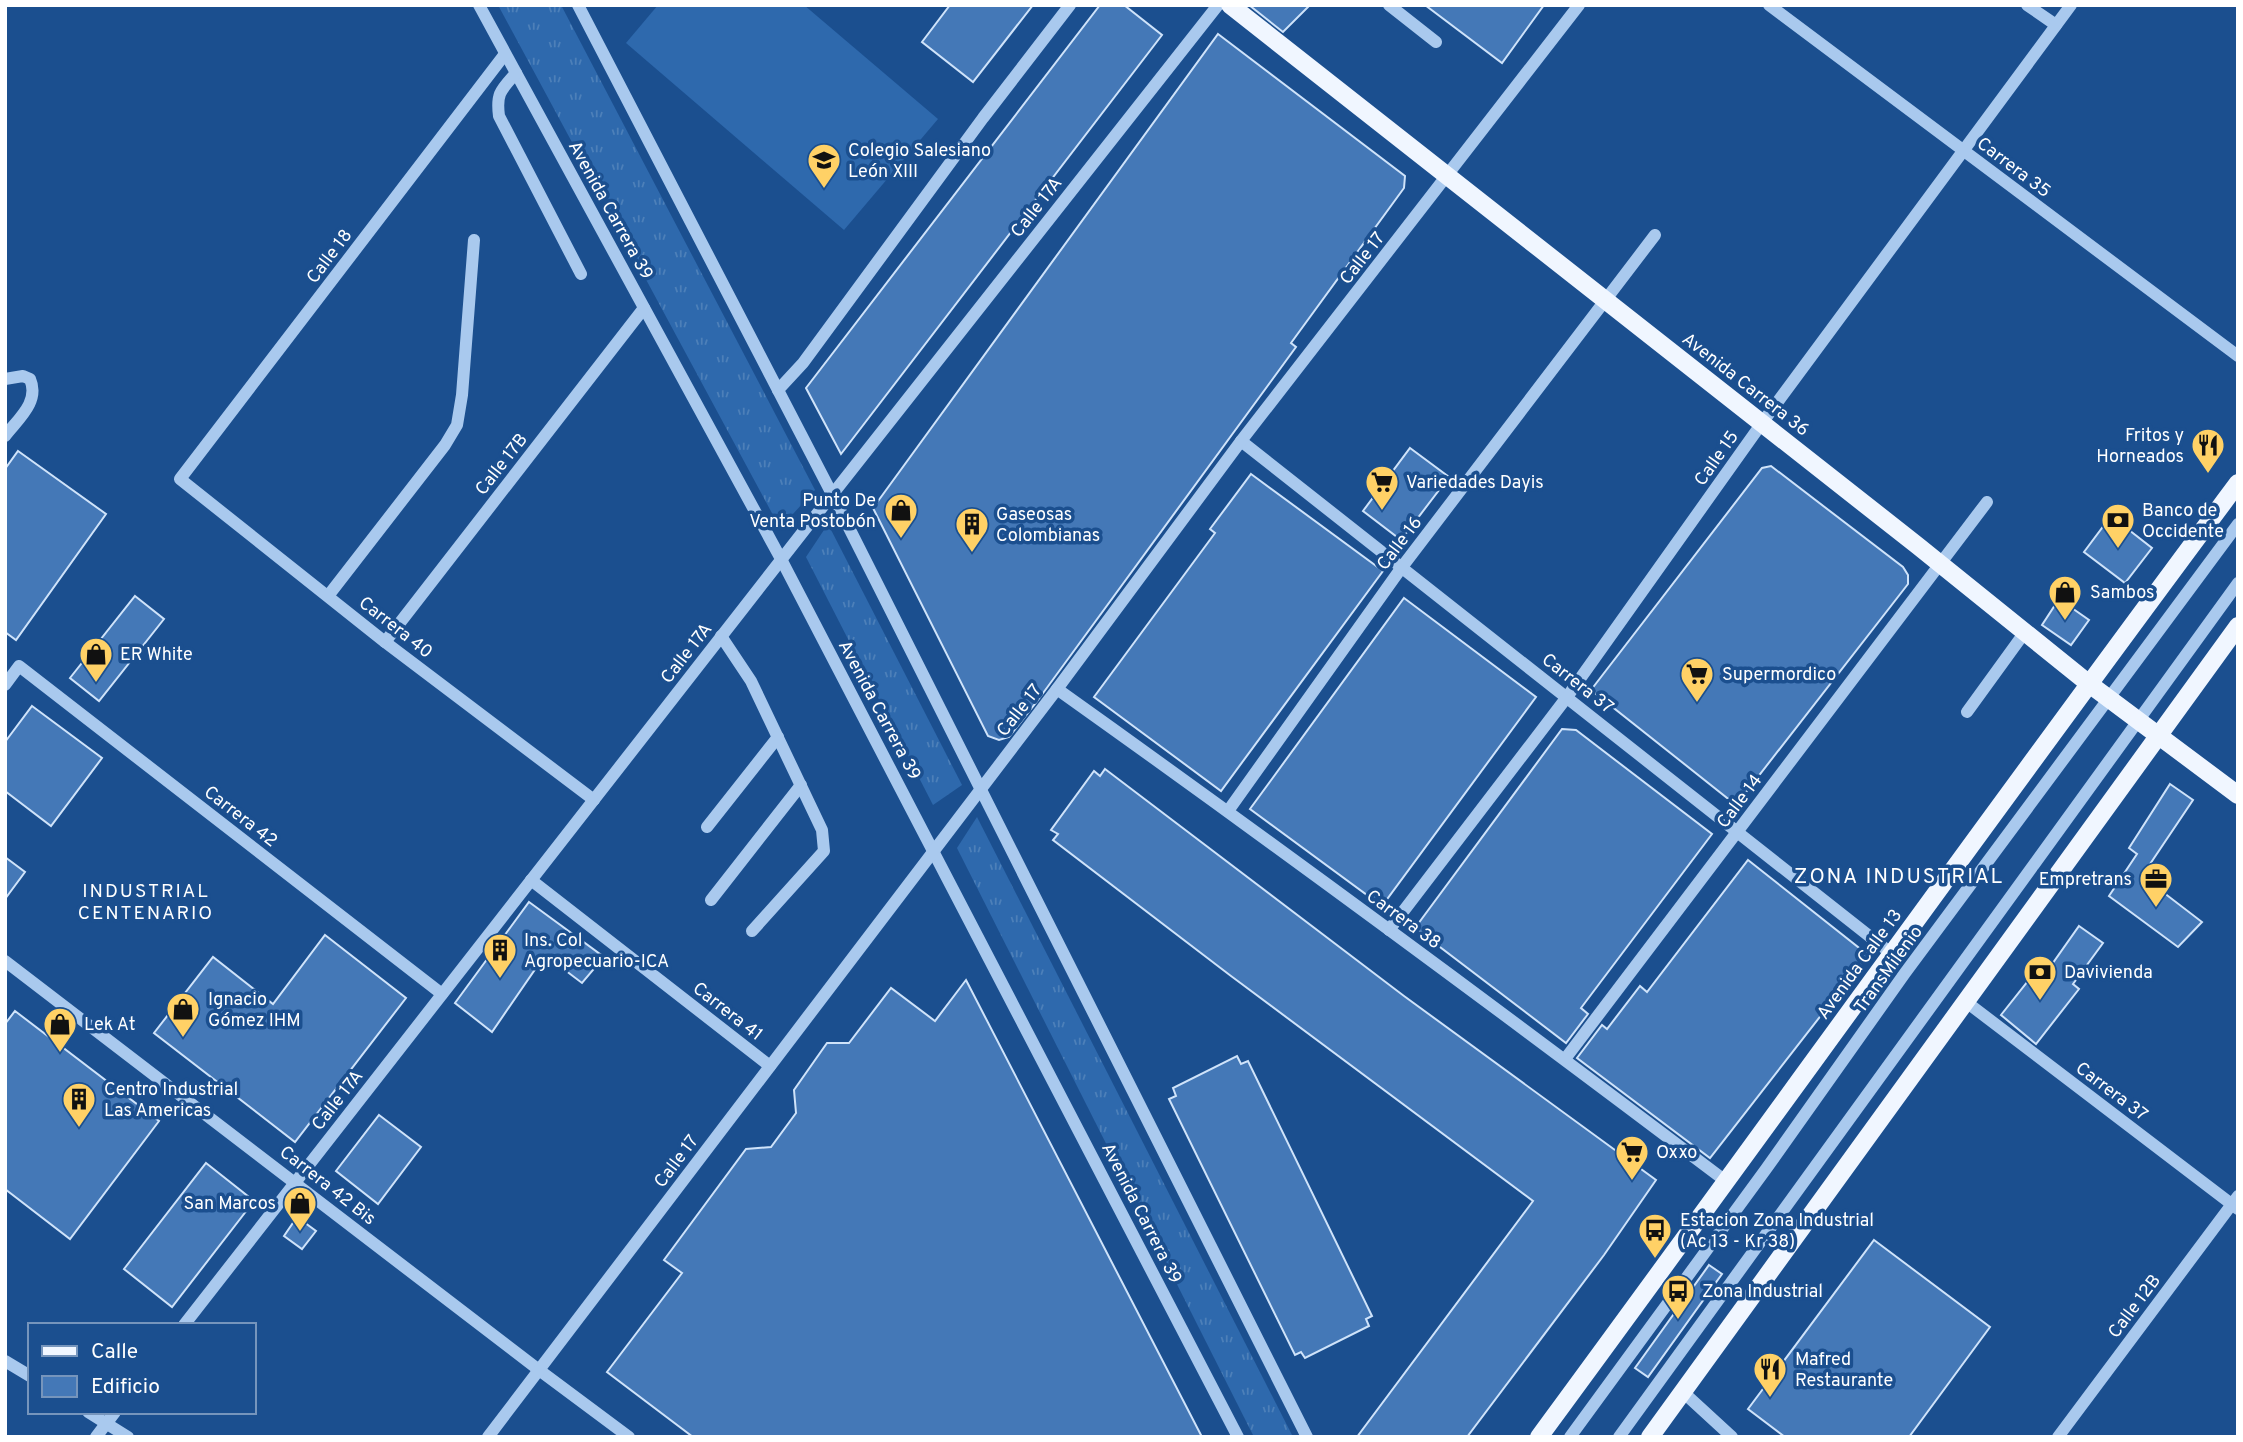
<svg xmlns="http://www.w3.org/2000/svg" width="2243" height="1442" font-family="Overpass,sans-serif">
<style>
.grass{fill:url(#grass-tufts)}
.pitch{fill:#2e69ad}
.building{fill:#4478b7;stroke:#cfe3fa;stroke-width:2}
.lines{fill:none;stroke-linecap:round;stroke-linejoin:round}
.minor{stroke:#a9c9ee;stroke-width:12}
.major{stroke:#f0f6ff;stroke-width:18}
.labels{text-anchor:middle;stroke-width:7;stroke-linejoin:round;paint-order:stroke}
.poi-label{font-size:18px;fill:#fff;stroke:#1b4f8f;text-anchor:start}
.street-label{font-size:18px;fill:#fff;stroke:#1b4f8f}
.neighbourhood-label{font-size:19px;letter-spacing:2px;fill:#fff;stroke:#1b4f8f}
.quarter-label{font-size:21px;letter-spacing:2px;fill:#fff;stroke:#1b4f8f}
</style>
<defs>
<pattern id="grass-tufts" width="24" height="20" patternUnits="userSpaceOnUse" patternTransform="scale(1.75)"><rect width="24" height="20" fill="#2e69ad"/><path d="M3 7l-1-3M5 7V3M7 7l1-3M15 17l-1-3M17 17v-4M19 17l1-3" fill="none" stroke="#4d80b9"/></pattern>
</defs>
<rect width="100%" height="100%" fill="#1b4f8f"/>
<g class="grass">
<path d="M498 5H561L815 490 780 528Z"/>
<path d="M828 524 962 785 933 805 806 557Z"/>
<path d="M977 817 1293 1437H1254L957 848Z"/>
</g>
<path class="pitch" d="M658 5H804L938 119 844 230 626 43Z"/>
<g class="building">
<path d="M950 5H1033L973 82 922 42Z"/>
<path d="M1100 5H1124L1162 35 841 454 806 388Z"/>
<path d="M1249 5H1310L1283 32Z"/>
<path d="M1425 5H1544L1502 63Z"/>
<path d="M1218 34 1405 176 1404 188 1291 343 1296 347 1038 700 1009 737 999 740 988 736 873 508Z"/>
<path d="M1410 448 1449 477 1401 540 1363 511Z"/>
<path d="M18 451 106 514 16 640 5 632V469Z"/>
<path d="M1771 466 1903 567 1908 575V584L1736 805 1591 690 1762 468Z"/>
<path d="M1251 474 1383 571 1221 791 1094 697 1215 533 1210 529Z"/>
<path d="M2111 516 2152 548 2125 583 2084 552Z"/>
<path d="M135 596 164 619 99 701 70 678Z"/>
<path d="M1404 598 1536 697 1382 906 1250 809Z"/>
<path d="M2059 599 2089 620 2071 645 2042 625Z"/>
<path d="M32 706 102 758 51 826 5 791V742Z"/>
<path d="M1562 729 1576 730 1712 834 1581 1008 1588 1014 1566 1043 1415 928Z"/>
<path d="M1105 769 1404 996 1656 1180 1604 1255 1467 1437H1357L1533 1201 1231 976 1053 840 1058 834 1051 830 1094 771 1100 776Z"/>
<path d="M2170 784 2193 800 2142 876 2202 922 2178 947 2109 896 2137 854 2129 848Z"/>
<path d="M5 857 25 872 5 899Z"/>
<path d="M1748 860 1868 955 1710 1158 1577 1058 1602 1025 1607 1029 1640 986 1647 992Z"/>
<path d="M529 902 604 957 582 983 545 955 492 1032 455 1003Z"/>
<path d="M2079 926 2103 943 2073 984 2079 989 2036 1044 2001 1015 2043 962 2050 967Z"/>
<path d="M325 935 406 998 295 1142 154 1033 213 957 273 1004Z"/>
<path d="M966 980 1202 1437H693L607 1372 682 1273 664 1260 746 1149 771 1147 796 1113 794 1090 827 1043H849L891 988 935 1021Z"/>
<path d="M15 1011 159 1121 70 1239 5 1189V1024Z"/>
<path d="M1237 1056 1241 1064 1248 1061 1372 1316 1366 1319 1369 1326 1305 1358 1301 1352 1295 1355 1169 1099 1176 1096 1173 1088Z"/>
<path d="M379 1115 421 1147 378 1204 336 1171Z"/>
<path d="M206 1163 254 1201 172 1307 124 1269Z"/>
<path d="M297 1217 316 1231 302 1249 284 1236Z"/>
<path d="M1874 1240 1990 1327 1909 1437H1785L1748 1409Z"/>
<path d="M1709 1265 1722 1274 1648 1377 1635 1368Z"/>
</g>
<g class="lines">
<g class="minor">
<path d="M479 5 781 559 1238 1437"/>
<path d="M578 5 832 494 1307 1437"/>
<path d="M1389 5 1436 42"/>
<path d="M1769 5 2238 356"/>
<path d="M2027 5 2056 25"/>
<path d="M505 54 180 479 385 642 594 800"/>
<path d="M516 73C501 90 496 93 499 116L581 274"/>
<path d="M5 379 23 376 30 379C40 402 18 419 5 436"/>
<path d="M778 390 803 363 983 118 1070 5"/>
<path d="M1241 441 1892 954"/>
<path d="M328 596 445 445 457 425 462 395 474 240"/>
<path d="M721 636 751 681 822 830 824 851 752 931"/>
<path d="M385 642 644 308"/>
<path d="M5 685 19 666 442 994"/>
<path d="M1057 689C1283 850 1506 1015 1727 1182"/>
<path d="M1967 712 2025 632"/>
<path d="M1228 811 1402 567 1655 235"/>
<path d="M707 827 778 737"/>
<path d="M531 880 770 1066"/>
<path d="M711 900 801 785"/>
<path d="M1389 930 1567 697 1762 423 2071 5"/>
<path d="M5 961 539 1370 629 1437"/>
<path d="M1965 1001 2238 1209"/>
<path d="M1565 1059 1987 502"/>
<path d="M184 1325 813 519 1218 5"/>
<path d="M5 1361 30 1376"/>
<path d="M1683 1392 1732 1437"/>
<path d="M88 1412 128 1437"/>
<path d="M96 1437 115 1412"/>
<path d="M488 1437 1057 689 1241 441 1579 5"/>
<path d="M1570 1437 1766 1169 1905 973 2238 524"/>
<path d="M1619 1437 2238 583"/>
<path d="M2058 1437 2238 1196"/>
</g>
<g class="major">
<path d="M1230 5 1918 546 2088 683 2238 795"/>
<path d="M1539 1437C1773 1119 2002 799 2238 483"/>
<path d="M1650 1437 2238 626"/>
</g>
</g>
<defs>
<symbol id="school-pin" viewBox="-11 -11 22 30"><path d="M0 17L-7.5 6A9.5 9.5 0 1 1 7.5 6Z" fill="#ffd166" stroke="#1b4f8f"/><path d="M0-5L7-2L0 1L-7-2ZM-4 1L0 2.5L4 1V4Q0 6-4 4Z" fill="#111"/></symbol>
<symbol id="restaurant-pin" viewBox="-11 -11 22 30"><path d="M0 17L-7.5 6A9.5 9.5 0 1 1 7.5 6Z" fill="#ffd166" stroke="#1b4f8f"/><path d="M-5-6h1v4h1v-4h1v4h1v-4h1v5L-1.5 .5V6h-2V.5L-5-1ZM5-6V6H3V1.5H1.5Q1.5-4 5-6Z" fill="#111"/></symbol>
<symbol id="supermarket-pin" viewBox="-11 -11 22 30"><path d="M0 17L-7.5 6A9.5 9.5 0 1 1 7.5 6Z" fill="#ffd166" stroke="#1b4f8f"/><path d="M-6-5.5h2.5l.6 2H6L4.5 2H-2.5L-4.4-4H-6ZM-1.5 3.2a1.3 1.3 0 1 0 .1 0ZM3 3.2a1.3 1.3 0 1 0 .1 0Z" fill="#111"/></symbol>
<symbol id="shop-pin" viewBox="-11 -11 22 30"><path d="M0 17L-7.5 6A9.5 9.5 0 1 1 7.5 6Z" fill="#ffd166" stroke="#1b4f8f"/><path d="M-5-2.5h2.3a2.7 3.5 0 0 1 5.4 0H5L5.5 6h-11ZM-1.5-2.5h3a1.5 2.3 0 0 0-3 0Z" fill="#111"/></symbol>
<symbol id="bank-pin" viewBox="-11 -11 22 30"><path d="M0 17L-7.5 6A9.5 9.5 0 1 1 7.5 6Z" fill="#ffd166" stroke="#1b4f8f"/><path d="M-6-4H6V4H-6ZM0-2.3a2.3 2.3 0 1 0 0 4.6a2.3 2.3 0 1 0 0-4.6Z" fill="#111"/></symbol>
<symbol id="building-pin" viewBox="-11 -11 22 30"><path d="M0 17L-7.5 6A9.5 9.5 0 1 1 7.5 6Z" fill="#ffd166" stroke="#1b4f8f"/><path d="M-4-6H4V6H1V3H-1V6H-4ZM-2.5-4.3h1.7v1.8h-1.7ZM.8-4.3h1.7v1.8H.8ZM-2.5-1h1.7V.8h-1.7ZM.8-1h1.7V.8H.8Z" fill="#111"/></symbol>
<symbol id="office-pin" viewBox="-11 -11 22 30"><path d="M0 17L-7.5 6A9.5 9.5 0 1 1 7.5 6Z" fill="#ffd166" stroke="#1b4f8f"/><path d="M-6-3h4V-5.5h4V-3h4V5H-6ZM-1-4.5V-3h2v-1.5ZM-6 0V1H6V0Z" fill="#111"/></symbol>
<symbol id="bus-pin" viewBox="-11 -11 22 30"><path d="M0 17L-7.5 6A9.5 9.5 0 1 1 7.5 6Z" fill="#ffd166" stroke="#1b4f8f"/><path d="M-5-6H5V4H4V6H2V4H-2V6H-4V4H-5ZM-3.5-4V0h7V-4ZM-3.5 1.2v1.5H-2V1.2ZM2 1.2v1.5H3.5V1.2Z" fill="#111"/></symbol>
</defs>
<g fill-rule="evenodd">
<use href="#school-pin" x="805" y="141" width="38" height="52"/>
<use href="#restaurant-pin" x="2189" y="426" width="38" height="52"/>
<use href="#supermarket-pin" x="1363" y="463" width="38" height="52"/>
<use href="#shop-pin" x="882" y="491" width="38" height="52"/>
<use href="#bank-pin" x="2099" y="501" width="38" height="52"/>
<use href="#building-pin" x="953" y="505" width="38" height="52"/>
<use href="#shop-pin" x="2046" y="573" width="38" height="52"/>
<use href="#shop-pin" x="77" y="635" width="38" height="52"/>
<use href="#supermarket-pin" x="1678" y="655" width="38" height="52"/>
<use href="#office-pin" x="2137" y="860" width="38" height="52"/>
<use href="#building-pin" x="481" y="931" width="38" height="52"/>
<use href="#bank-pin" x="2021" y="953" width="38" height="52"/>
<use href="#shop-pin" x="164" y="990" width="38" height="52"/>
<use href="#shop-pin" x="41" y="1005" width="38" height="52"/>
<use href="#building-pin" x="60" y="1080" width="38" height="52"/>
<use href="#supermarket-pin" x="1613" y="1133" width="38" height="52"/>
<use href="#shop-pin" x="281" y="1184" width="38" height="52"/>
<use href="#bus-pin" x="1636" y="1211" width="38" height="52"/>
<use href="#bus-pin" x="1659" y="1272" width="38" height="52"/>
<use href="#restaurant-pin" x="1751" y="1350" width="38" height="52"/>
</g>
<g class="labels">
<g class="poi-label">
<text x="848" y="156">Colegio Salesiano<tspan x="848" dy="21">León XIII</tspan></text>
<text x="2184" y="441" text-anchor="end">Fritos y<tspan x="2184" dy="21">Horneados</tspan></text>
<text x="1406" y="488">Variedades Dayis</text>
<text x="876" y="506" text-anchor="end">Punto De<tspan x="876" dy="21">Venta Postobón</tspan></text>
<text x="2142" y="516">Banco de<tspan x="2142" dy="21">Occidente</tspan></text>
<text x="996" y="520">Gaseosas<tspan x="996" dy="21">Colombianas</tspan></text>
<text x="2090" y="598">Sambos</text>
<text x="120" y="660">ER White</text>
<text x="1722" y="680">Supermordico</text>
<text x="2132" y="885" text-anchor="end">Empretrans</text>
<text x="524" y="946">Ins. Col<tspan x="524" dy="21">Agropecuario-ICA</tspan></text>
<text x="2064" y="978">Davivienda</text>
<text x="208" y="1005">Ignacio<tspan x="208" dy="21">Gómez IHM</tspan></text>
<text x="84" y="1030">Lek At</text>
<text x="104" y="1095">Centro Industrial<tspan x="104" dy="21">Las Americas</tspan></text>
<text x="1656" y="1158">Oxxo</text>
<text x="276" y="1209" text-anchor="end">San Marcos</text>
<text x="1680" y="1226">Estacion Zona Industrial<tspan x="1680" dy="21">(Ac 13 - Kr 38)</tspan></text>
<text x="1702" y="1297">Zona Industrial</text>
<text x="1795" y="1365">Mafred<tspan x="1795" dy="21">Restaurante</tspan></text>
</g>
<g class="street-label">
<text transform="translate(2014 167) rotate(37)" y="6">Carrera 35</text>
<text transform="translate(1036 207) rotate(-52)" y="6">Calle 17A</text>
<text transform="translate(611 210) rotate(61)" y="6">Avenida Carrera 39</text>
<text transform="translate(329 256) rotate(-53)" y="6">Calle 18</text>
<text transform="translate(1362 258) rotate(-52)" y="6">Calle 17</text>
<text transform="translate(1746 384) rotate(38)" y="6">Avenida Carrera 36</text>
<text transform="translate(1716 458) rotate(-55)" y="6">Calle 15</text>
<text transform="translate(501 464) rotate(-52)" y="6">Calle 17B</text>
<text transform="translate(1399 543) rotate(-53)" y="6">Calle 16</text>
<text transform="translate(396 627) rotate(38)" y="6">Carrera 40</text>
<text transform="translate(686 653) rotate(-52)" y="6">Calle 17A</text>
<text transform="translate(1578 683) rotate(38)" y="6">Carrera 37</text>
<text transform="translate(880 710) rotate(62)" y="6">Avenida Carrera 39</text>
<text transform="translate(1019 710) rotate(-52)" y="6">Calle 17</text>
<text transform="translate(1739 801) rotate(-53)" y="6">Calle 14</text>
<text transform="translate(241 816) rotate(38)" y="6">Carrera 42</text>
<text transform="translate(1404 919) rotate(36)" y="6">Carrera 38</text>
<text transform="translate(1859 964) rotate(-54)" y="6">Avenida Calle 13</text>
<text transform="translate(1888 969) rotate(-54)" y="6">TransMilenio</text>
<text transform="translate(728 1011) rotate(38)" y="6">Carrera 41</text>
<text transform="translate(2112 1091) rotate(37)" y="6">Carrera 37</text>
<text transform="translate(337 1100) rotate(-52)" y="6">Calle 17A</text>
<text transform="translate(676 1161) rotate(-53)" y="6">Calle 17</text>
<text transform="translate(328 1185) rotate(38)" y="6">Carrera 42 Bis</text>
<text transform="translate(1142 1213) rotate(63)" y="6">Avenida Carrera 39</text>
<text transform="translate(2134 1306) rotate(-53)" y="6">Calle 12B</text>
</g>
<g class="neighbourhood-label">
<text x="146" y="897">INDUSTRIAL<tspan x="146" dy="22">CENTENARIO</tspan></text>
</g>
<g class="quarter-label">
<text x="1899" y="883">ZONA INDUSTRIAL</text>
</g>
</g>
<rect width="2243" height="1442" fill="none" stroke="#ffffff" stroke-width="14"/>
<rect x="28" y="1323" width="228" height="91" fill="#1b4f8f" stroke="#7695bc" stroke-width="2"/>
<rect x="42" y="1346" width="35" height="10" fill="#f0f6ff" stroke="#7695bc" stroke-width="2"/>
<text x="91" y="1358" font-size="21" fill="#ffffff">Calle</text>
<rect x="42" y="1376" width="35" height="21" fill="#4478b7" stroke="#7695bc" stroke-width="2"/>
<text x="91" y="1393" font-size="21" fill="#ffffff">Edificio</text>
</svg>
